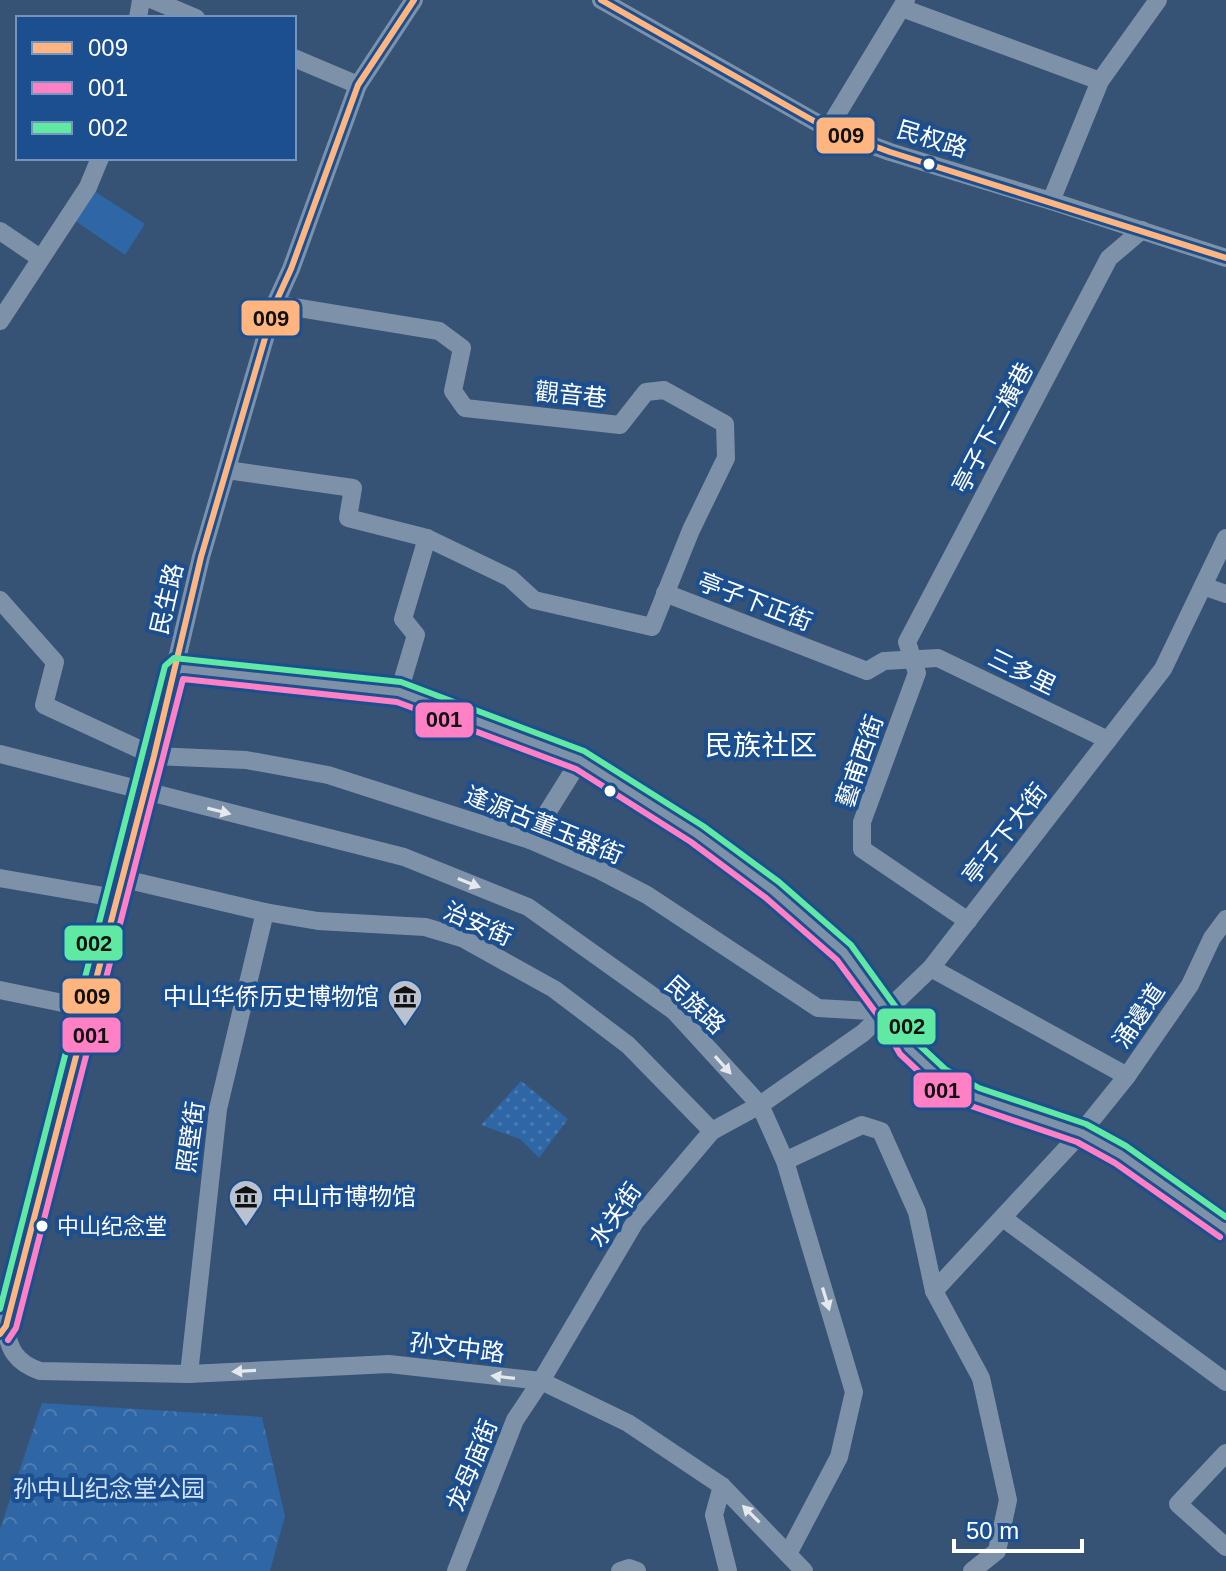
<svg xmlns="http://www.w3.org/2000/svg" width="1226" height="1571" font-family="Arial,'Noto Sans SC',sans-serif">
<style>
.grass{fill:url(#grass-dots)}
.park{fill:url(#park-crowns)}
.pitch{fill:#2f66a5}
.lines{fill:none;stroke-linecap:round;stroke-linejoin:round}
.minor{stroke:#7d92a8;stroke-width:18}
.bus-1-casing{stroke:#1b4f8f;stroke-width:12}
.bus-2-casing{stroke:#1b4f8f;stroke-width:12}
.bus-3-casing{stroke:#1b4f8f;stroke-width:12}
.bus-1{stroke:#ffb580;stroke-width:6}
.bus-2{stroke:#ff80c5;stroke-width:6}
.bus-3{stroke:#60e9a3;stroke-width:6}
.oneway{fill:#e5e9ee}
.bus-dot{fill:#fff;stroke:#1b4f8f;stroke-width:3}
.labels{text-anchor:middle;stroke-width:8;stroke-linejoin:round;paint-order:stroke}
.bus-label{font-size:22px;fill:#fff;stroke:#1b4f8f;text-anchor:start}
.street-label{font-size:24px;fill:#fff;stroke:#1b4f8f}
.poi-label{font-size:24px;fill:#fff;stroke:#1b4f8f;text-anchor:end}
.park-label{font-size:24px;fill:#cfe3fa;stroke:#1b4f8f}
.quarter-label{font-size:28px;fill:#fff;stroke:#1b4f8f}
.line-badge{stroke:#1b4f8f;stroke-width:3}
.pale-badge-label{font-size:22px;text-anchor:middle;font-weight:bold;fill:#111}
</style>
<defs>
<pattern id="grass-dots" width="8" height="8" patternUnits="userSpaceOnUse" patternTransform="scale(2)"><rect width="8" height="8" fill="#2f66a5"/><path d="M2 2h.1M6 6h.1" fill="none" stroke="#4e7db2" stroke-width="1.8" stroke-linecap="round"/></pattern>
<pattern id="park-crowns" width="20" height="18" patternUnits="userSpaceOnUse" patternTransform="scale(2)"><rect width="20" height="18" fill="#2f66a5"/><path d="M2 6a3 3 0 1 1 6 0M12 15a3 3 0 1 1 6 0" fill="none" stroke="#4e7db2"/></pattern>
</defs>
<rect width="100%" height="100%" fill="#365274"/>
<path class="grass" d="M521 1081 568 1119 539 1158 520 1139 481 1125Z"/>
<path class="park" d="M42 1403 262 1417 285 1516 270 1571H0V1529Z"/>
<path class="pitch" d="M88 187 145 224 125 255 68 216Z"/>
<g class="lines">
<g class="minor">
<path d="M153 0 196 18"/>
<path d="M601 0 828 129 890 152 1051 201 1226 258"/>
<path d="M902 8 1100 81"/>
<path d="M138 18 141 0"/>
<path d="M294 58 358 85"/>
<path d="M828 129 906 0"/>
<path d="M1051 201 1100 81 1158 0"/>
<path d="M0 231 40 258"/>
<path d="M0 321 88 187 100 158"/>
<path d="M227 470 353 488 348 518 427 538 510 578 534 600 652 627 691 530 726 458 725 424 664 390 646 392 620 425 465 408 453 391 462 348 439 331 275 304"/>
<path d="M1203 586 1226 594"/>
<path d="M665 593 867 671 884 661 938 658 1108 740"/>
<path d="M0 600 55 662 44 705 154 756 246 760 328 775 530 840 599 870 647 895 818 1008 887 1012"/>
<path d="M175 668 399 692 580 760 697 834 772 890 844 953 887 1012 908 1048 939 1077 975 1097 1081 1133 1120 1154 1226 1229"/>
<path d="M399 692 416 635 403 619 427 538"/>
<path d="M0 754 404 857 528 907 674 1011 760 1105 785 1161 854 1392 839 1457 789 1552"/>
<path d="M530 840 580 760"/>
<path d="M0 878 115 898"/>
<path d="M120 878 265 912 318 921 425 927 462 938 554 989 628 1045 712 1131"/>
<path d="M968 921 862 849V822L917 673 907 642 1109 258 1142 230"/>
<path d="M931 968 1127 1076"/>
<path d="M0 990 87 1008"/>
<path d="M785 1161 862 1125 881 1131 917 1212 934 1291 981 1378 1008 1500 997 1551 972 1571"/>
<path d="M1003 1218 1226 1382"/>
<path d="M934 1291 1081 1133 1127 1076 1190 985 1212 938 1226 919"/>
<path d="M6 1326C8 1350 17 1363 40 1371L189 1374 389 1364 541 1381 628 1423 722 1486 804 1571"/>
<path d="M0 1334 6 1326 154 756 201 557 275 304 291 269 358 85 414 0"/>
<path d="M189 1374 218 1109 265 912"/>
<path d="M1226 1453 1178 1504 1226 1547"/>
<path d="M722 1486 714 1515 728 1571"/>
<path d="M456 1571 515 1420 541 1381 635 1222 712 1131 760 1105 863 1033 931 968 1163 669 1226 538"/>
<path d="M620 1571 629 1568 637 1571"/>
</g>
<defs>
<g id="bus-1">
<path d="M601 0 828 129 890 152 1226 258"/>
<path d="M0 1334 6 1326 154 756 201 557 275 304 291 269 358 85 414 0"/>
</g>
<path id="bus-2" d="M8 1340 16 1328 183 679 397 702 576 769 691 842 766 898 837 960 879 1017 900 1054 933 1085 971 1106 1077 1142 1115 1163 1220 1237"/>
<path id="bus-3" d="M0 1309 165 666 174 658 401 682 584 751 703 826 779 882 851 945 895 1006 916 1042 945 1069 979 1088 1086 1124 1126 1146 1226 1217"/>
</defs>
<use href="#bus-1" class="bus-1-casing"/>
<use href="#bus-2" class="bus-2-casing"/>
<use href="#bus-3" class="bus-3-casing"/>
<use href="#bus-1" class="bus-1"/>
<use href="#bus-2" class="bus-2"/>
<use href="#bus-3" class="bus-3"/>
</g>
<defs><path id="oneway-solid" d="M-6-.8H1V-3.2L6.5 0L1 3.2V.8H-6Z" transform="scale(2)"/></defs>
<g class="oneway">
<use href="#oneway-solid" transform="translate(219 811) rotate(14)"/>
<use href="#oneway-solid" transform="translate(469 883) rotate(22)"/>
<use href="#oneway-solid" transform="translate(723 1065) rotate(48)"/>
<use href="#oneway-solid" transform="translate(826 1299) rotate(73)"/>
<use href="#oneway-solid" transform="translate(244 1371) rotate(177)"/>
<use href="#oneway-solid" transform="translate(503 1377) rotate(-173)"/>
<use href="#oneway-solid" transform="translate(751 1514) rotate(-135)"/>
</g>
<defs>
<symbol id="museum-pin" viewBox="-11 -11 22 30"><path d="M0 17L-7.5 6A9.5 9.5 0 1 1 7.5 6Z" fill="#b9c2ce" stroke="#1b4f8f"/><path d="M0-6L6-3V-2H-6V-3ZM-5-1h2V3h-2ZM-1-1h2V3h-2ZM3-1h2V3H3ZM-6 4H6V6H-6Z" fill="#111"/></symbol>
</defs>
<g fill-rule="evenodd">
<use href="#museum-pin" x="385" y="977" width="40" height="54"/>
<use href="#museum-pin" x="226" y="1177" width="40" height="54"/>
</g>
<g class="bus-dot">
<circle cx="929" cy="164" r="7"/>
<circle cx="610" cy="791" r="7"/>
<circle cx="42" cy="1226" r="7"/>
</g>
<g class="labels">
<g class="bus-label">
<text x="57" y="1234">中山纪念堂</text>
</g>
<g class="street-label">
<text transform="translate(932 139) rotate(17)" y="8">民权路</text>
<text transform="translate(571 395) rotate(6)" y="8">觀音巷</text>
<text transform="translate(993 428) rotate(-62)" y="8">亭子下二橫巷</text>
<text transform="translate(167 599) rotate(-77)" y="8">民生路</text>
<text transform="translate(755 602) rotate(21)" y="8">亭子下正街</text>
<text transform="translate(1022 672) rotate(26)" y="8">三多里</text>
<text transform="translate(860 761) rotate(-71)" y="8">藝甫西街</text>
<text transform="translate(544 825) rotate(22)" y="8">逢源古董玉器街</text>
<text transform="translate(1005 834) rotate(-52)" y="8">亭子下大街</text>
<text transform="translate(478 924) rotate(24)" y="8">治安街</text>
<text transform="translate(695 1005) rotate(43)" y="8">民族路</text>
<text transform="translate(1139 1016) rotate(-56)" y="8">涌邊道</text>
<text transform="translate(191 1137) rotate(-82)" y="8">照壁街</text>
<text transform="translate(615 1215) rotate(-55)" y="8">水关街</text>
<text transform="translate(457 1348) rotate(7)" y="8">孙文中路</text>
<text transform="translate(472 1465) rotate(-68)" y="8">龙母庙街</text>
</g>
<g class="poi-label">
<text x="379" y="1005">中山华侨历史博物馆</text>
<text x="272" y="1205" text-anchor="start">中山市博物馆</text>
</g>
<g class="park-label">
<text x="109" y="1497">孙中山纪念堂公园</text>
</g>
<g class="quarter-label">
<text x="761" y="755">民族社区</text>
</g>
</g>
<g class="line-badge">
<rect x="815" y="116" width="61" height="39" rx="8" fill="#ffb580"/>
<rect x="240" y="299" width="61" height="38" rx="8" fill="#ffb580"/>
<rect x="414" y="701" width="61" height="38" rx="8" fill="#ff80c5"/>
<rect x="63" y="924" width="61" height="38" rx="8" fill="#60e9a3"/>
<rect x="61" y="977" width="61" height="38" rx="8" fill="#ffb580"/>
<rect x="876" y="1007" width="61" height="39" rx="8" fill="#60e9a3"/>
<rect x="61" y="1016" width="61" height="38" rx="8" fill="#ff80c5"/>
<rect x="912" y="1071" width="61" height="38" rx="8" fill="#ff80c5"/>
</g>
<g class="pale-badge-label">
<text x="846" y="143">009</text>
<text x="271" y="326">009</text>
<text x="444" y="727">001</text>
<text x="94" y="951">002</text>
<text x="92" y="1004">009</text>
<text x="907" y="1034">002</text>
<text x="91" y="1043">001</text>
<text x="942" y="1098">001</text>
</g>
<rect x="16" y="16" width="280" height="144" fill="#1b4f8f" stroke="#7695bc" stroke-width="2"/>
<rect x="32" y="42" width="40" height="12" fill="#ffb580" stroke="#7695bc" stroke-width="2"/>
<text x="88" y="56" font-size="24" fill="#ffffff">009</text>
<rect x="32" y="82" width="40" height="12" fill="#ff80c5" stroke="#7695bc" stroke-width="2"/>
<text x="88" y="96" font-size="24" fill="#ffffff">001</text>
<rect x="32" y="122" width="40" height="12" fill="#60e9a3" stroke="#7695bc" stroke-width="2"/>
<text x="88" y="136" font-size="24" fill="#ffffff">002</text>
<path d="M954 1539v12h128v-12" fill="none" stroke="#ffffff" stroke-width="4"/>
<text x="966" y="1539" font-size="24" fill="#ffffff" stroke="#1b4f8f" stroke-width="6" paint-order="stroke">50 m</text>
</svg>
